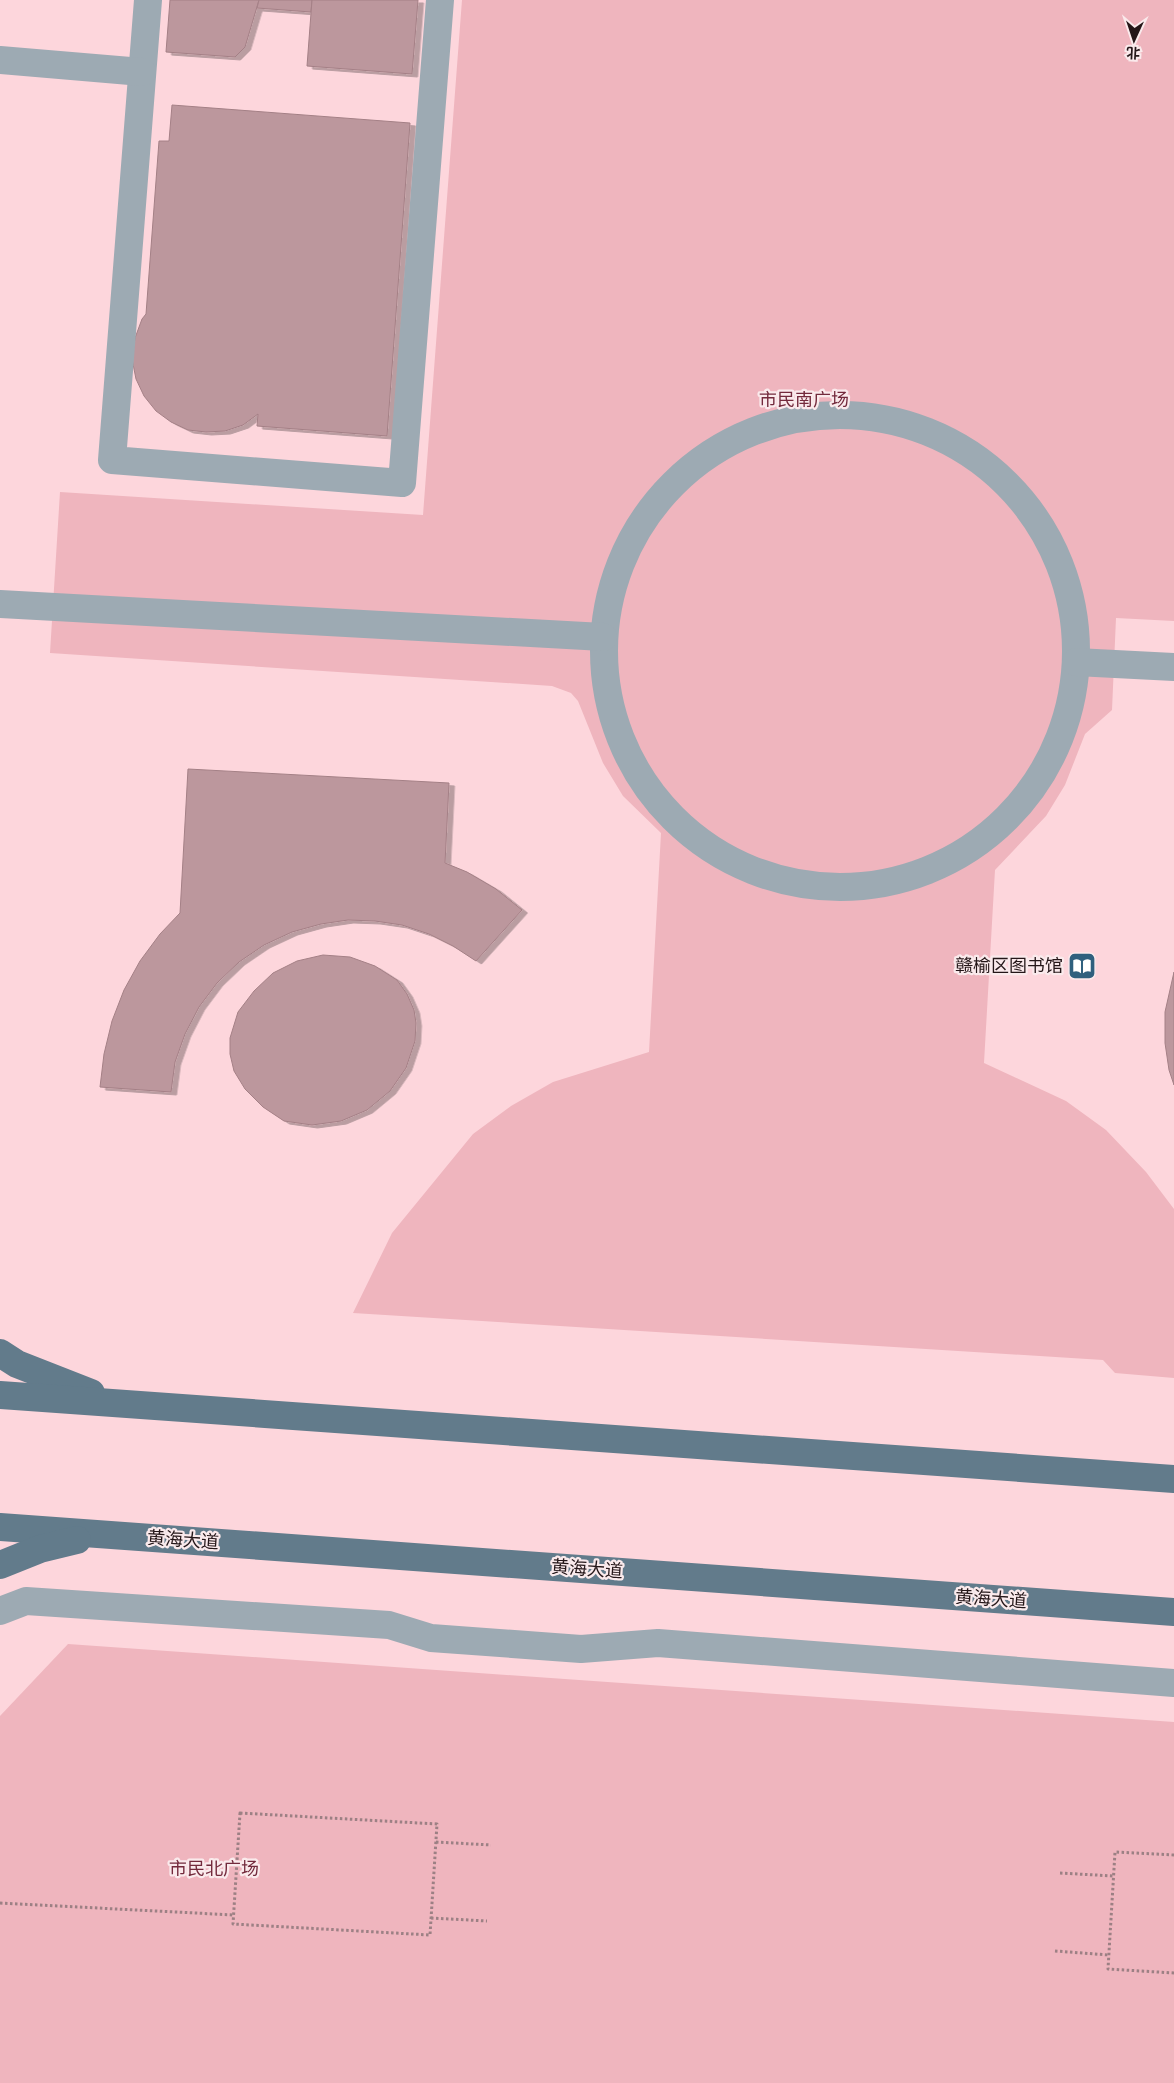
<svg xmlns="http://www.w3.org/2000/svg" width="1174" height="2083" font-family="'Sofia Sans Condensed','Noto Sans SC',sans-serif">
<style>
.green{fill:#efb5be}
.building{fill:#bc979d;stroke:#a48086;filter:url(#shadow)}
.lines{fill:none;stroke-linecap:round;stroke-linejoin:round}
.path{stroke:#9c8084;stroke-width:3;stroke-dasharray:2.5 2.5;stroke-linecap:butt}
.minor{stroke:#9daab3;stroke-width:28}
.major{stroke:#627b8b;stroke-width:28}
.labels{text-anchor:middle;stroke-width:4.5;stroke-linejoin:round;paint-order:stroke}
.park-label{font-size:18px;fill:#732a3c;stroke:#faeaec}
.poi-label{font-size:18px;fill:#241618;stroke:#faeaec;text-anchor:end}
.street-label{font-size:18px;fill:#241618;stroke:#faeaec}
</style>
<defs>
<filter id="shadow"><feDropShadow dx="5.5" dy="3" stdDeviation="0" flood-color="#0004"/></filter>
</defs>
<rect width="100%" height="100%" fill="#fdd6dc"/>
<g class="green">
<path d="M462 0H1174V621L1116 618 1112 710 1085 734 1065 785 1046 816 995 870 984 1063 1066 1101 1106 1130 1146 1172 1174 1209V1378L1115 1373 1103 1360 353 1313 392 1233 473 1134 511 1106 553 1082 649 1052 661 833 623 796 603 763 578 701 571 693 552 686 50 653 60 492 423 515Z"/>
<path d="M68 1644 1174 1722V2083H0V1716Z"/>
</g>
<g class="building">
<path d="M170 0H259L245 47 235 57 166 52Z"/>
<path d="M259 0H312L311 12 257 8Z"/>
<path d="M312 0H418L412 74 307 66Z"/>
<path d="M172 105 410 123 387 436 257 426 258 414 243 425 225 431 206 432 188 430 171 422 156 411 144 396 136 379 132 359 135 338 142 319 146 314 159 141H169Z"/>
<path d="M188 769 449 783 445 863 467 872 496 889 522 910 476 961 453 946 429 934 402 925 375 921 348 920 321 924 292 932 264 945 239 962 217 983 199 1007 185 1034 175 1062 171 1092 100 1087 104 1054 112 1021 124 990 140 961 160 934 180 913Z"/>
<path d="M323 955 350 957 375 966 397 980 407 994 414 1010 416 1023 415 1041 406 1068 390 1091 367 1110 341 1121 312 1125 284 1121 263 1107 245 1089 234 1071 230 1054V1038L238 1012 254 991 273 973 297 961Z"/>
<path d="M1174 972V1085L1169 1070 1165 1043V1012Z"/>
</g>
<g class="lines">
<g class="path">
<path d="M240 1813 437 1824 430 1935 233 1924Z"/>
<path d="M436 1842 491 1845"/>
<path d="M1174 1855 1115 1852 1108 1969 1174 1973"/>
<path d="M1060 1873 1113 1876"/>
<path d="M0 1903 234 1915"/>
<path d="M431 1918 487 1921"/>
<path d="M1055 1951 1109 1955"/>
</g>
<g class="minor">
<path d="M148 0 112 460 402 483 440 0"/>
<path d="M0 60 142 72"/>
<circle cx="840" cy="651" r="236"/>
<path d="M0 604 603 637"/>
<path d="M1076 662 1174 667"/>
<path d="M0 1611 26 1601 389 1625 431 1638 581 1649 658 1643 1174 1683"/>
</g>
<g class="major">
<path d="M0 1353 17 1364 91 1393"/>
<path d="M0 1395 1174 1479"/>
<path d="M0 1527 1174 1612"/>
<path d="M0 1565 40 1549 77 1540"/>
</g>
</g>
<defs>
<symbol id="library-square" viewBox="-11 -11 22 22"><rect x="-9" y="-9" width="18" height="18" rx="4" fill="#2f607e" stroke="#faeaec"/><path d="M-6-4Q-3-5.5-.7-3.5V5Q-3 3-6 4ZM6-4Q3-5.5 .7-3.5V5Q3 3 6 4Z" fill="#fff"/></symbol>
</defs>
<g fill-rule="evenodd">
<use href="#library-square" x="1066" y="950" width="32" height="32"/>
</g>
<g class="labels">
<g class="park-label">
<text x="804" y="406">市民南广场</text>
<text x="214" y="1875">市民北广场</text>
</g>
<g class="poi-label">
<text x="1063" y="972">赣榆区图书馆</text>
</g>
<g class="street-label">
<text transform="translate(183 1540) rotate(4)" y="6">黄海大道</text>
<text transform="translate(587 1569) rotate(4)" y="6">黄海大道</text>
<text transform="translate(991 1599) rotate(4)" y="6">黄海大道</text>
</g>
</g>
<g transform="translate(1134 40) rotate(183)" stroke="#faeaec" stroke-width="4" paint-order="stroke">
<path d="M0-4L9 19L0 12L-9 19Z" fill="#241618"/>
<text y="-8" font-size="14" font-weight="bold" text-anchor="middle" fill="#241618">北</text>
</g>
</svg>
